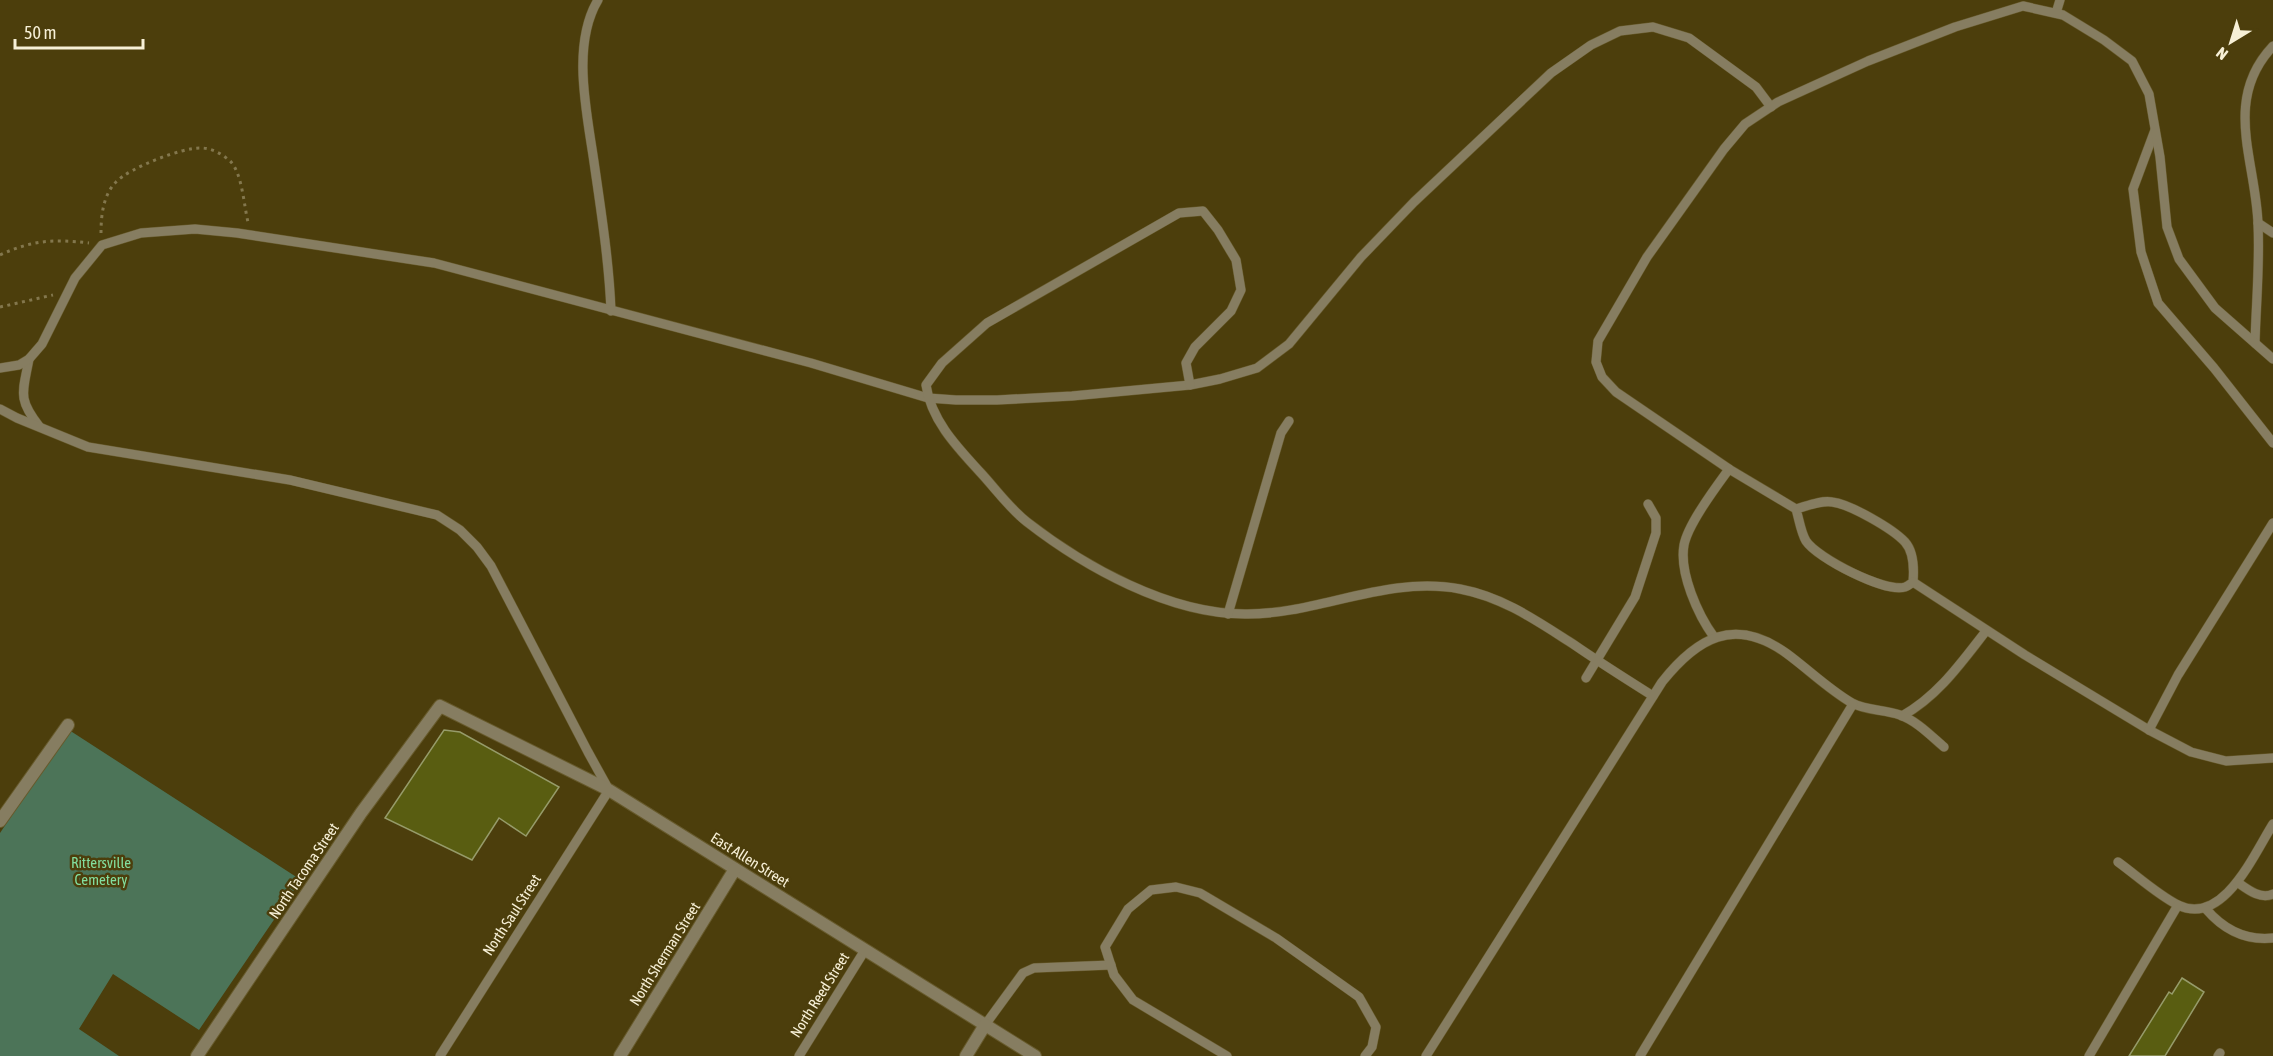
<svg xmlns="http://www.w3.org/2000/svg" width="2273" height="1056" font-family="'Asap Condensed',sans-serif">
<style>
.green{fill:#4c7458}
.building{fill:#595d11;stroke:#969b6a;stroke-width:1.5}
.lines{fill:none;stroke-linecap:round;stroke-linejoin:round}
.service-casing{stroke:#675a2c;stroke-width:10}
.minor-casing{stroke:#675a2c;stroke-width:14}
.path{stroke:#83774d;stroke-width:3;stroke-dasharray:3 4.5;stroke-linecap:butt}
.service{stroke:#867d61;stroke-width:9}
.minor{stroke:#867d61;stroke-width:12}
.labels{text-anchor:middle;stroke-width:5;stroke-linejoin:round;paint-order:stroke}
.street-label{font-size:15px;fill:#f7f0d7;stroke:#4c3e0c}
.park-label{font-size:15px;fill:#82de9f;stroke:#4c3e0c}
</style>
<rect width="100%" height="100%" fill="#4c3e0c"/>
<path class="green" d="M69 730 301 880 199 1030 113 974 79 1029 119 1056H0V833Z"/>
<g class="building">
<path d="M444 730 460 732 559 787 526 836 499 818 472 860 385 818Z"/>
<path d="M2182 978 2204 992 2165 1056H2129L2169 992 2172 994Z"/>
</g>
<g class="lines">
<defs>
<g id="service">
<path d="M598 0C571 45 587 113 594 162 601 211 609 261 611 311"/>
<path d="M2056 13 2060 0"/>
<path d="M2155 130 2133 189 2141 252 2158 303 2214 368 2273 443"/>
<path d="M2258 223 2273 233"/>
<path d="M2255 343C2256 304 2260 264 2258 224 2256 161 2222 100 2273 46"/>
<path d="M29 359C23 392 17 398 39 426"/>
<path d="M0 368 19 365 29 359 42 344 75 278 102 245 141 233 195 229 237 233 434 263 811 363 928 398 956 400H997L1072 396 1190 385 1220 379 1257 368 1289 344 1361 257 1414 202 1551 73 1591 45 1620 31 1653 27 1689 38 1756 87 1771 107"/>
<path d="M1190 385 1186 363 1195 347 1231 311 1241 290 1236 260 1218 230 1203 211 1179 213 987 323 942 363 926 385C931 420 957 447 980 472 995 488 1009 508 1027 522 1085 567 1169 614 1245 614 1317 615 1386 575 1460 589 1503 597 1537 621 1573 644 1599 662 1626 679 1653 696"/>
<path d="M0 409 17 418 88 447 290 480 437 515 460 530 477 547 491 566 588 752 609 790 440 1056"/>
<path d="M1796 509C1807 506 1821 500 1832 502 1850 504 1893 529 1905 542 1914 552 1914 570 1913 582 1910 584 1908 586 1905 587 1885 593 1817 558 1806 541 1801 533 1799 519 1796 509L1729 469 1616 392 1602 377 1596 362 1598 341 1647 257 1724 149 1745 124 1778 102 1868 61 1955 27 2023 6 2063 15 2104 40 2132 61 2149 94 2160 157 2167 227 2179 259 2215 308 2273 359"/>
<path d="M1913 582 2025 655 2149 730 2191 752 2226 761 2273 758"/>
<path d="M1228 614 1281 433 1289 421"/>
<path d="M1714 637C1698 615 1679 573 1684 545 1688 524 1716 487 1729 469"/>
<path d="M1586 678 1635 597 1656 533V518L1648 504"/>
<path d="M1902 716C1938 696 1961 663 1986 631"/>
<path d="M2149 730 2178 675 2273 523"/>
<path d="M2118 862C2136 875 2158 895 2178 905 2223 927 2254 854 2273 824"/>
<path d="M2237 882C2247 889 2260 900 2273 894"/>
<path d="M2206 909C2224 930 2245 941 2273 938"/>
<path d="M985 1025 1023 973 1034 968 1111 965"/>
<path d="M799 1056 865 950"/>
<path d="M1227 1056 1133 1000 1114 975 1105 947 1128 909 1151 890 1176 887 1200 893 1276 938 1359 997 1376 1027 1372 1047 1365 1056"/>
<path d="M1426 1056 1662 682C1697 638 1734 616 1786 653 1808 669 1828 689 1852 703 1867 711 1884 709 1900 715 1917 721 1931 736 1944 747"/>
<path d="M1640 1056 1853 704"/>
<path d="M2089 1056 2178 905"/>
<path d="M2218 1056 2220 1053"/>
</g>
<g id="minor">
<path d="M0 821 68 725"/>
<path d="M197 1056 361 813 440 706 609 790 1035 1056"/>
<path d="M620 1056 735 869"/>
<path d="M966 1056 985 1025"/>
</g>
</defs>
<use href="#service" class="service-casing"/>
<use href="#minor" class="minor-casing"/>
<g class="path">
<path d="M101 233C101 216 103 195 116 182 129 168 183 147 201 148 212 148 222 154 230 161 242 172 244 206 248 222"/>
<path d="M0 255C32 240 54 239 89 243"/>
<path d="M0 307 53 295"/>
</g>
<use href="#service" class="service"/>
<use href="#minor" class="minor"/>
</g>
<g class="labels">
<g class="street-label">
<text transform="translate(750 860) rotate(32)" y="5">East Allen Street</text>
<text transform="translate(304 871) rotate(-56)" y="5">North Tacoma Street</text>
<text transform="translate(512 915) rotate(-57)" y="5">North Saul Street</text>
<text transform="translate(665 954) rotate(-58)" y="5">North Sherman Street</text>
<text transform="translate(820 995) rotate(-58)" y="5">North Reed Street</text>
</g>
<g class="park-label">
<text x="101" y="868">Rittersville<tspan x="101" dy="17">Cemetery</tspan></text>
</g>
</g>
<g transform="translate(2231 42) rotate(218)" stroke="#4c3e0c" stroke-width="4.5" paint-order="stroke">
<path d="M0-4.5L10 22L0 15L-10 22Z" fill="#f7f0d7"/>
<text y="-9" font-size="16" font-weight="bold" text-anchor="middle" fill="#f7f0d7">N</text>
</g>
<path d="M15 39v9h128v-9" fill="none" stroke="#f7f0d7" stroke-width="3"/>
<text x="24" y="39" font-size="18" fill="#f7f0d7" stroke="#4c3e0c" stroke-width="4.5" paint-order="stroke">50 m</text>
</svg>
